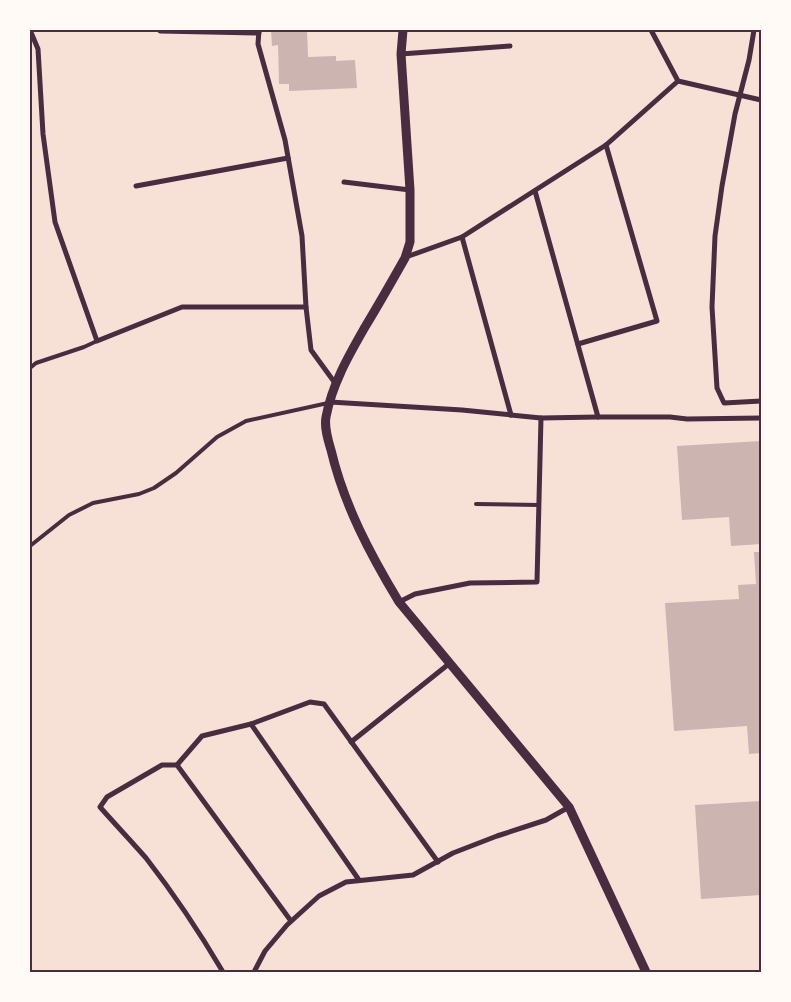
<svg xmlns="http://www.w3.org/2000/svg" width="791" height="1002" font-family="'Golos Text',sans-serif">
<style>
.building{fill:#ccb4b1}
.lines{fill:none;stroke-linecap:round;stroke-linejoin:round}
.service{stroke:#4a2c40;stroke-width:4}
.minor{stroke:#4a2c40;stroke-width:5}
.tertiary{stroke:#4a2c40;stroke-width:9}
.neatline{fill:none;stroke:#4a2c40;stroke-width:2}
</style>
<rect width="100%" height="100%" fill="#f7e1d7"/>
<g class="building">
<path d="M271 30H307L308 57 336 56V61L355 60 357 88 289 91V84H279L278 45 272 46Z"/>
<path d="M761 441V544L731 546 729 517 682 520 677 446Z"/>
<path d="M754 552H761V753L749 754 747 726 674 731 665 603 739 599 738 585 756 584Z"/>
<path d="M761 801V895L701 899 695 805Z"/>
</g>
<g class="lines">
<g class="service">
<path d="M30 368 36 363 84 347 97 341"/>
<path d="M476 504 539 505"/>
<path d="M30 546 69 515 93 503 139 494 154 488 176 473 217 437 246 421 328 403"/>
</g>
<g class="minor">
<path d="M30 30 38 49 43 134 55 222 97 341 182 307H306"/>
<path d="M259 30 258 44 285 140 302 236 306 307 311 350 335 383"/>
<path d="M651 30 678 81 761 100"/>
<path d="M754 30 749 60 735 114 722 186 715 236 712 307 717 388 724 403 761 401"/>
<path d="M160 31 259 33"/>
<path d="M401 54 510 46"/>
<path d="M344 182 410 190"/>
<path d="M136 186 288 158"/>
<path d="M535 191 598 417"/>
<path d="M462 237 511 415"/>
<path d="M406 257 462 237 606 145 678 81"/>
<path d="M578 344 657 321 606 145"/>
<path d="M330 402 462 410 541 418 598 417H670L687 419 761 418"/>
<path d="M399 602 415 594 470 583 537 582 541 418"/>
<path d="M251 724 359 880"/>
<path d="M351 742 450 663"/>
<path d="M177 765 202 736 251 724 310 702 324 704 438 862"/>
<path d="M223 972C200 933 174 894 146 858 131 841 115 824 100 807L107 797 162 765H177L291 921"/>
<path d="M254 972 265 951 287 925 319 896 346 882 413 875 453 853 497 836 546 820 569 807"/>
</g>
<path class="tertiary" d="M403 30 401 54 410 190V242L405 258C392 281 379 304 365 327 349 355 332 384 326 417 324 427 328 440 331 450 344 505 370 554 399 602L569 807 646 972"/>
</g>
<rect width="791" height="1002" fill="none" stroke="#fffaf5" stroke-width="62"/>
<rect x="31" y="31" width="729" height="940" class="neatline"/>
</svg>
